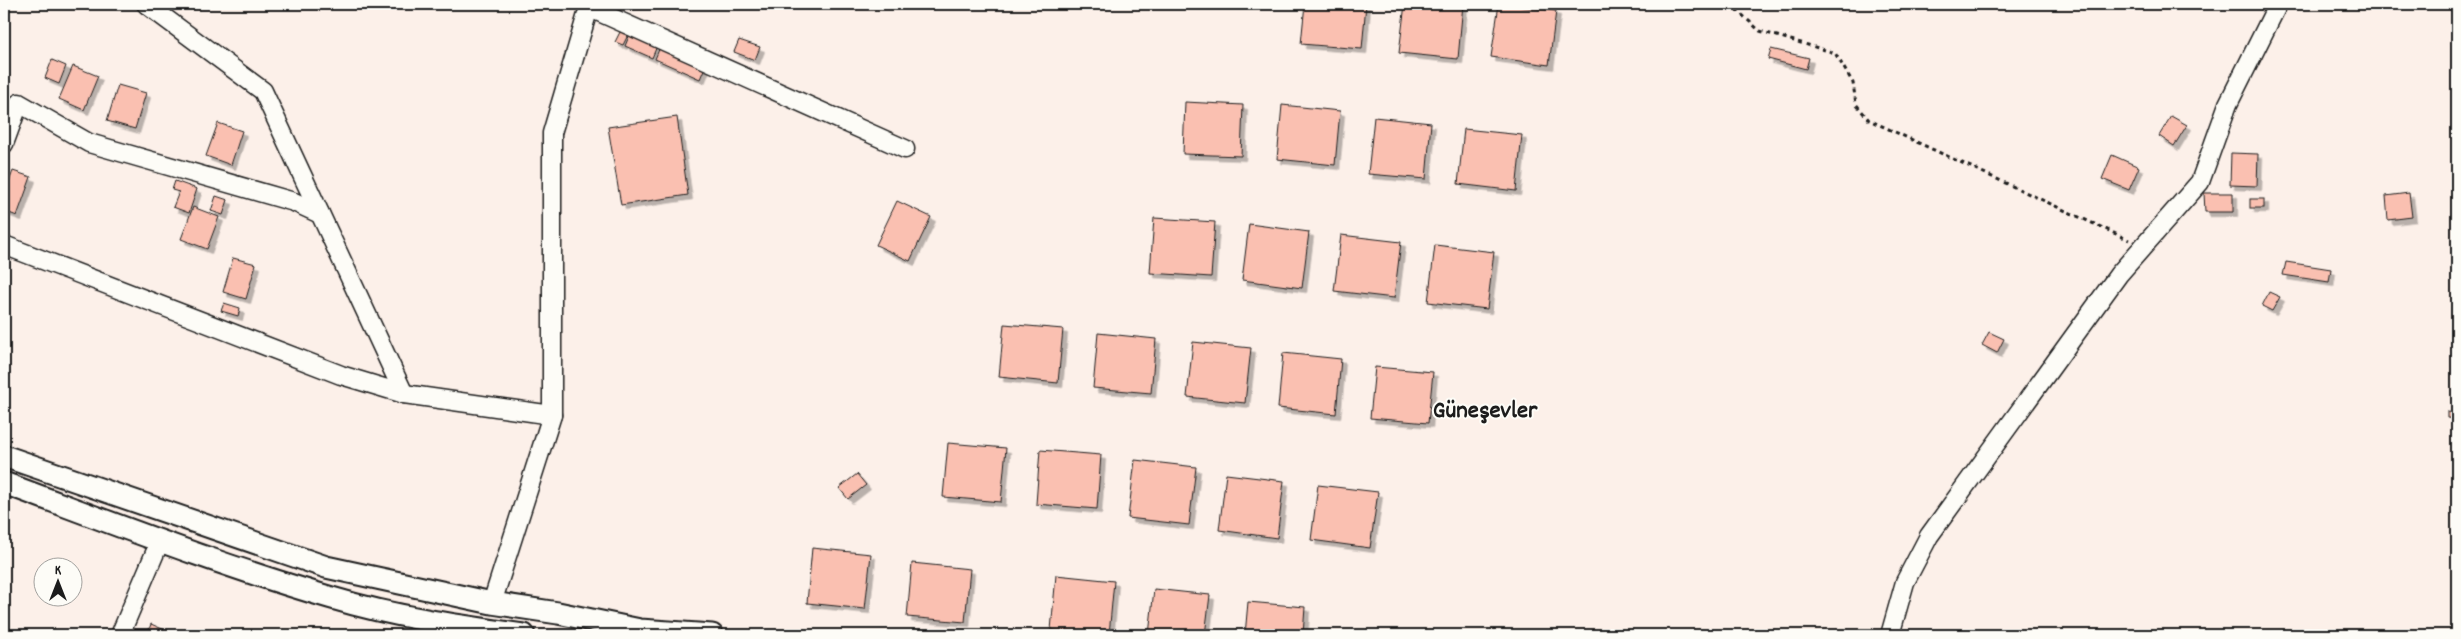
<svg xmlns="http://www.w3.org/2000/svg" width="2461" height="639" font-family="Dekko,sans-serif">
<style>
.building{fill:#fac0b1;stroke:#1c1c1c;filter:url(#shadow)}
.lines{fill:none;stroke-linecap:round;stroke-linejoin:round}
.minor-casing{stroke:#1c1c1c;stroke-width:21}
.major-casing{stroke:#1c1c1c;stroke-width:25}
.path{stroke:#1c1c1c;stroke-width:3;stroke-dasharray:4 4;stroke-linecap:butt}
.minor{stroke:#fdfcf7;stroke-width:18}
.major{stroke:#fdfcf7;stroke-width:21}
.labels{text-anchor:middle;stroke-width:4;stroke-linejoin:round;paint-order:stroke}
.district-label{font-size:25px;font-weight:bold;fill:#1c1c1c;stroke:#fdfcf7}
</style>
<defs>
<filter id="shadow"><feDropShadow dx="4.5" dy="4.5" stdDeviation="0" flood-color="#0004"/></filter>
</defs>
<rect width="100%" height="100%" fill="#fcf0e9"/>
<filter id="ink" filterUnits="userSpaceOnUse"><feTurbulence type="fractalNoise" baseFrequency=".02" numOctaves="2"/><feDisplacementMap in="SourceGraphic" scale="10" xChannelSelector="R" yChannelSelector="G"/><feConvolveMatrix kernelMatrix="1 2 1 2 8 2 1 2 1" color-interpolation-filters="sRGB"/></filter>
<g filter="url(#ink)">
<g class="building">
<path d="M1305 4H1366L1362 49 1301 44Z"/>
<path d="M1405 4H1463L1458 59 1399 53Z"/>
<path d="M1499 4 1556 11 1549 65 1491 57Z"/>
<path d="M621 30 629 33 623 45 615 42Z"/>
<path d="M630 34 657 46 652 58 625 46Z"/>
<path d="M739 40 760 47 755 60 734 52Z"/>
<path d="M660 47 705 67 700 79 655 59Z"/>
<path d="M1771 49 1809 58 1806 69 1768 59Z"/>
<path d="M52 60 66 66 59 84 45 78Z"/>
<path d="M73 66 98 76 84 110 59 99Z"/>
<path d="M118 85 146 93 135 129 107 121Z"/>
<path d="M1185 102 1243 105 1241 156 1183 154Z"/>
<path d="M1282 105 1340 111 1335 165 1277 159Z"/>
<path d="M2171 116 2187 125 2174 146 2159 136Z"/>
<path d="M677 117 688 195 621 205 608 127Z"/>
<path d="M1374 117 1431 123 1426 179 1368 174Z"/>
<path d="M218 123 242 131 231 165 206 156Z"/>
<path d="M1464 129 1522 135 1516 191 1458 184Z"/>
<path d="M2231 153 2258 154 2257 186 2230 185Z"/>
<path d="M2112 155 2139 167 2129 190 2102 179Z"/>
<path d="M13 171 31 177 17 216 4 211V195Z"/>
<path d="M175 181 197 189 189 213 173 207 179 192 172 190Z"/>
<path d="M2204 193H2233V212H2205Z"/>
<path d="M2409 193 2412 217 2388 220 2386 196Z"/>
<path d="M216 196 228 200 223 215 211 211Z"/>
<rect x="2250" y="199" width="14" height="9"/>
<path d="M897 201 931 217 910 261 876 245Z"/>
<path d="M193 207 219 217 207 249 181 239Z"/>
<path d="M1154 218 1215 222 1211 277 1150 273Z"/>
<path d="M1249 224 1309 232 1302 288 1242 280Z"/>
<path d="M1341 235 1401 242 1394 298 1334 291Z"/>
<path d="M1435 245 1494 252 1487 309 1428 302Z"/>
<path d="M233 258 256 264 246 299 223 292Z"/>
<path d="M2286 262 2331 269 2329 282 2283 275Z"/>
<path d="M2269 292 2280 297 2272 311 2262 306Z"/>
<path d="M224 303 240 308 238 316 221 311Z"/>
<path d="M1004 324 1063 329 1058 383 999 377Z"/>
<path d="M1989 332 2004 339 1997 353 1982 345Z"/>
<path d="M1098 333 1156 339 1151 393 1093 388Z"/>
<path d="M1193 342 1251 348 1245 403 1187 397Z"/>
<path d="M1283 353 1341 359 1336 414 1278 408Z"/>
<path d="M1375 367 1433 372 1428 423 1370 418Z"/>
<path d="M2447 412 2457 413V419L2447 418Z"/>
<path d="M948 443 1006 448 1001 502 943 497Z"/>
<path d="M1040 450 1101 455 1097 509 1036 504Z"/>
<path d="M1135 460 1196 467 1189 525 1128 518Z"/>
<path d="M857 474 866 485 848 499 839 488Z"/>
<path d="M1226 474 1284 481 1277 538 1219 530Z"/>
<path d="M1318 485 1378 492 1370 548 1311 540Z"/>
<path d="M812 548 871 554 865 609 807 603Z"/>
<path d="M912 563 970 569 965 622 907 617Z"/>
<path d="M1056 575 1114 581 1109 635 1051 630Z"/>
<path d="M1154 589 1210 595 1205 635H1149Z"/>
<path d="M1248 602 1305 607 1303 635H1245Z"/>
<path d="M151 624 176 635H147Z"/>
</g>
<g class="lines">
<defs>
<g id="minor">
<path d="M146 4 263 91 404 394"/>
<path d="M588 7 905 149"/>
<path d="M4 144 19 103 89 143 294 202 320 214"/>
<path d="M4 245 341 375 404 394 552 415"/>
<path d="M492 603 552 415V133L590 4"/>
<path d="M120 635 160 541"/>
<path d="M1890 635 1905 582 1929 536 2119 274 2200 182 2228 104 2278 4"/>
</g>
<g id="major">
<path d="M4 456 326 567 492 603 558 613 640 630 712 635"/>
<path d="M4 483C112 523 221 566 332 598 395 617 460 626 524 635"/>
</g>
</defs>
<use href="#minor" class="minor-casing"/>
<use href="#major" class="major-casing"/>
<path class="path" d="M1730 4 1760 31 1835 53 1853 83 1856 104 1869 120 2129 240"/>
<use href="#minor" class="minor"/>
<use href="#major" class="major"/>
</g>
</g>
<g class="labels">
<g class="district-label">
<text x="1485" y="417">Güneşevler</text>
</g>
</g>
<rect width="2461" height="639" fill="none" stroke="#fdfcf7" stroke-width="20"/>
<rect x="10" y="10" width="2441" height="619" fill="none" stroke="#1c1c1c" stroke-width="2" filter="url(#ink)"/>
<g transform="translate(58 582)"><circle r="24" fill="#fdfcf7" stroke="#a3a29f"/>
<path d="M0-4L9 19L0 12L-9 19Z" fill="#1c1c1c"/>
<text y="-8" font-size="14" font-weight="bold" text-anchor="middle" fill="#1c1c1c">K</text>
</g>
</svg>
